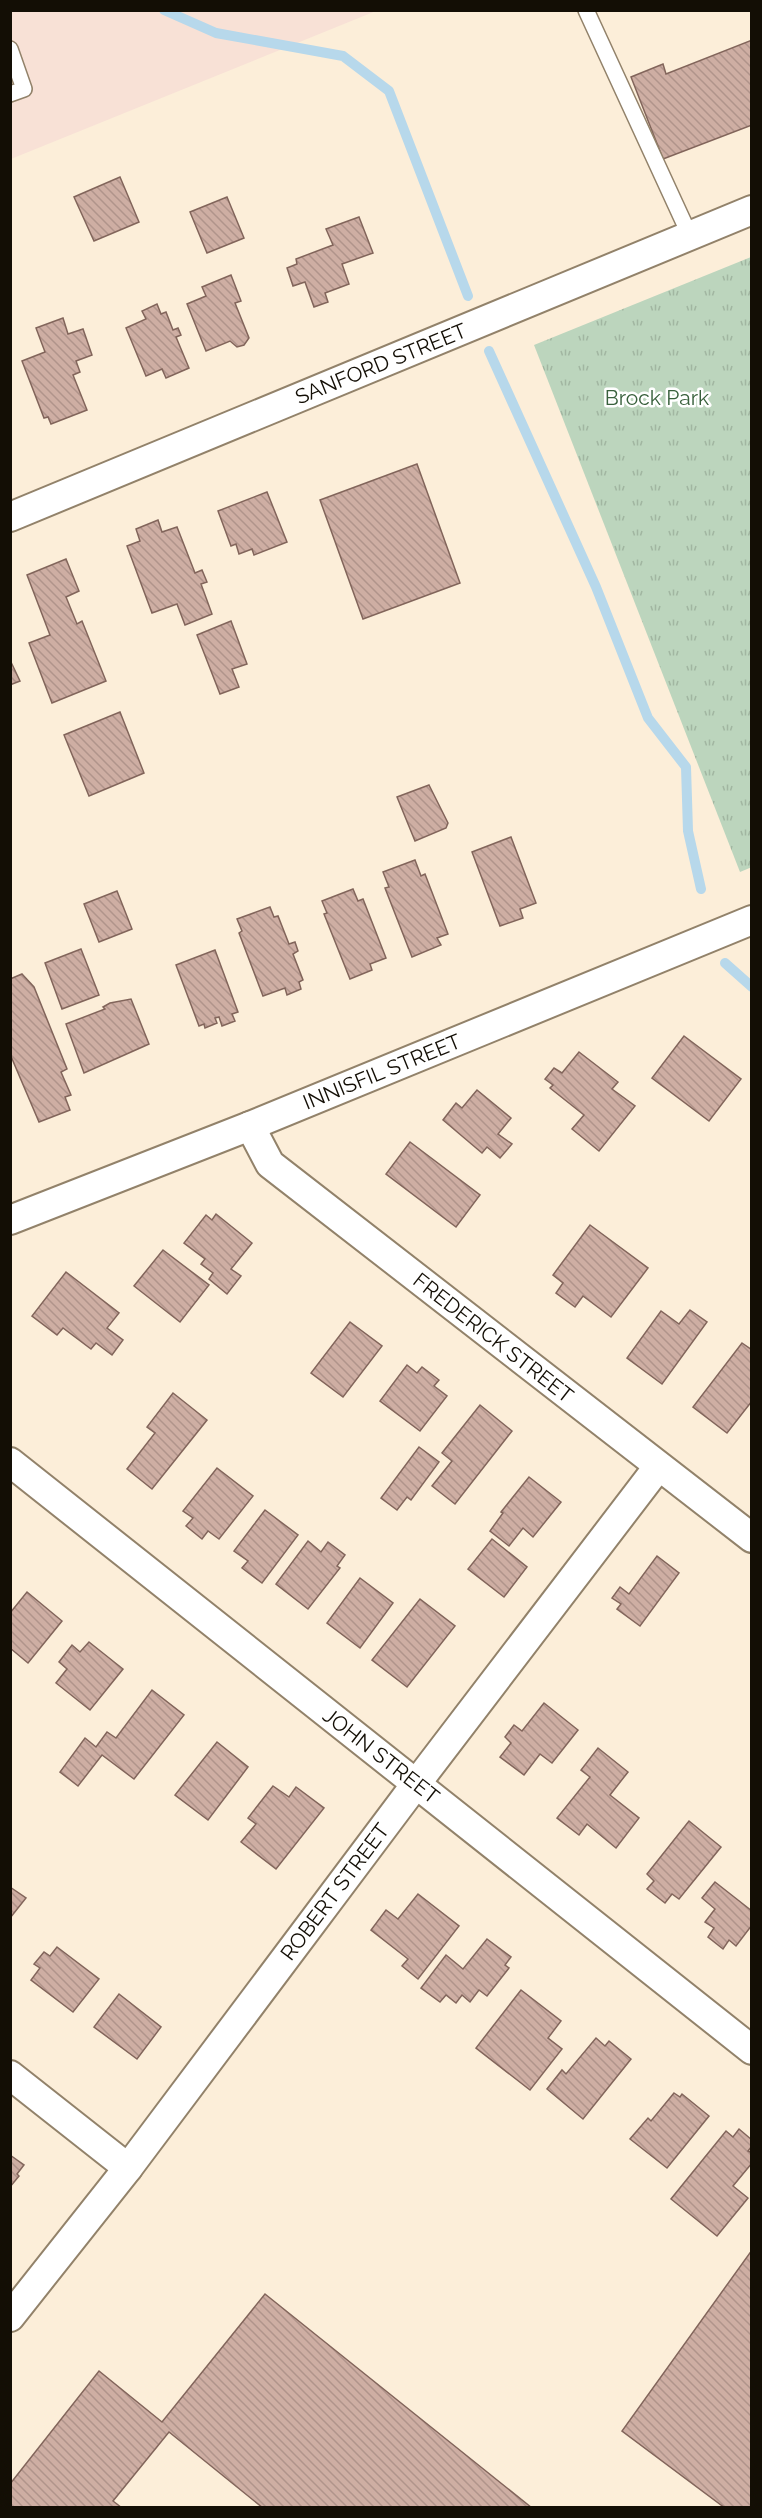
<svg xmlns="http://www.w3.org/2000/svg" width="762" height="2518" font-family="Raleway,sans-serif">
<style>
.commercial{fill:#f8e1d6}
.park{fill:url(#park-tufts)}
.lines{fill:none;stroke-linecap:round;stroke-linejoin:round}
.stream{stroke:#b7d8eb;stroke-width:10}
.building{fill:url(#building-back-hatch);stroke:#82655b;stroke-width:1.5}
.service-casing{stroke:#92826a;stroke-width:18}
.minor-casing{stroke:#92826a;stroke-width:32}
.service{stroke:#fff;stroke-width:15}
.minor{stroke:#fff;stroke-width:28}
.labels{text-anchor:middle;stroke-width:5;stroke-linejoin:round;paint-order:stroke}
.street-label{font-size:21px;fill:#130e05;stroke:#fff}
.park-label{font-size:21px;fill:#38603c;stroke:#fff}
</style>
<defs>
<pattern id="park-tufts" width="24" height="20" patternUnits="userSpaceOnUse" patternTransform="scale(1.5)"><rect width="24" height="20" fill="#bcd5bd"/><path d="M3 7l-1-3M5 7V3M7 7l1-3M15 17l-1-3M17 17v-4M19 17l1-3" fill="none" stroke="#a1b6a1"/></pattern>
<pattern id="building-back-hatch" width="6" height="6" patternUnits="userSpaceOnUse" patternTransform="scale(1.5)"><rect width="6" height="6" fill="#ceaea3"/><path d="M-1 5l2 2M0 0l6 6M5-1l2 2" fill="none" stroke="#b0948b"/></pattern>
</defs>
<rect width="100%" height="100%" fill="#fceed9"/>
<path class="commercial" d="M11 11H376L11 159Z"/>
<path class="park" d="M751 257 752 867 740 872 534 345Z"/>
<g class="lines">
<g class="stream">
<path d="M164 10 216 33 343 56 389 91 468 296"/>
<path d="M489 351 596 587 648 718 686 767 688 831 701 889"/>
<path d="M725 963 752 987"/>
</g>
</g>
<g class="building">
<path d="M752 40V125L663 159 631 77 663 64 666 74Z"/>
<path d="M120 177 139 222 94 241 74 197Z"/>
<path d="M227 197 244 238 207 253 190 212Z"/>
<path d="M359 217 373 253 342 264 349 284 325 293 328 302 314 307 305 282 293 286 287 268 297 264 296 259 333 245 326 229Z"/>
<path d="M231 275 241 301 235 303 249 338 244 345 237 347 230 341 206 351 187 304 206 296 202 287Z"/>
<path d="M157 304 161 314 166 312 173 330 178 328 181 335 176 337 189 368 166 378 162 369 146 376 126 328 146 319 142 311Z"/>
<path d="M63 318 68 334 83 329 92 355 76 361 80 372 73 375 87 410 51 424 48 417 44 418 22 361 45 352 36 328Z"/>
<path d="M417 464 460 583 363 619 320 500Z"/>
<path d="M267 492 287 542 254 555 252 549 239 554 236 544 231 546 218 511Z"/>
<path d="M158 520 162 532 177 527 195 573 202 570 207 582 201 584 212 614 185 625 177 604 152 613 127 546 140 541 136 529Z"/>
<path d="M66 559 79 591 66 597 77 624 82 621 106 681 52 703 29 643 50 635 27 575Z"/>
<path d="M231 621 247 664 232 669 239 687 220 694 197 635Z"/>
<path d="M10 660 20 681 10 685Z"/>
<path d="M120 712 144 773 89 796 64 735Z"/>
<path d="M429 785 448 823 446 828 415 841 397 797Z"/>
<path d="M511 837 536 903 520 909 523 918 500 926 472 852Z"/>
<path d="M415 860 421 876 425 874 448 934 437 938 441 945 412 957 385 888 389 887 383 872Z"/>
<path d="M353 889 358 901 363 899 386 958 370 964 372 970 350 979 324 914 327 913 322 901Z"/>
<path d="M117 891 132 929 99 942 84 904Z"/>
<path d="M270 907 274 917 278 916 289 944 295 942 298 951 293 954 303 980 299 982 301 989 287 995 285 988 263 996 239 933 242 931 237 919Z"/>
<path d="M81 949 99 995 62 1009 45 963Z"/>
<path d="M215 950 238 1012 232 1014 235 1021 222 1026 219 1017 215 1018 217 1023 205 1028 204 1024 199 1026 176 965Z"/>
<path d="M22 974 34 987 67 1069 61 1072 71 1095 65 1097 70 1110 39 1122 10 1054V979Z"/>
<path d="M131 999 149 1044 84 1073 66 1024 105 1009 103 1007 110 1003Z"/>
<path d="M684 1036 741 1079 709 1121 652 1078Z"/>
<path d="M579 1052 618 1082 612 1089 635 1106 599 1151 572 1129 584 1115 550 1088 553 1085 545 1079 554 1068 562 1073Z"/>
<path d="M477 1090 511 1118 498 1134 512 1144 500 1158 487 1147 482 1153 443 1120 456 1103 462 1108Z"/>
<path d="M410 1142 480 1195 456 1227 386 1174Z"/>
<path d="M216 1214 252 1243 231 1269 241 1276 227 1294 209 1279 213 1273 201 1264 205 1259 184 1243 206 1215 212 1220Z"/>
<path d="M590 1225 648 1268 611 1317 583 1296 575 1307 556 1293 563 1283 553 1275Z"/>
<path d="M163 1250 209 1285 180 1322 134 1286Z"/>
<path d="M66 1272 119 1313 107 1328 123 1340 112 1355 96 1343 91 1349 63 1328 57 1335 32 1316Z"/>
<path d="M690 1310 707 1322 662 1384 627 1358 661 1311 679 1324Z"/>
<path d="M350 1322 382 1346 343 1397 311 1373Z"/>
<path d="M742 1343 752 1350V1401L727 1433 693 1407Z"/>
<path d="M407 1365 417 1373 422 1367 439 1380 434 1386 447 1396 420 1431 380 1401Z"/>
<path d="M173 1393 207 1420 152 1489 127 1469 155 1433 147 1427Z"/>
<path d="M480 1405 512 1431 455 1504 432 1486 452 1461 442 1453Z"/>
<path d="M419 1447 439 1462 411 1500 407 1497 397 1510 381 1498Z"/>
<path d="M217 1468 253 1496 219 1539 208 1531 202 1539 186 1526 193 1518 183 1511Z"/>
<path d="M529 1477 561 1502 533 1537 523 1528 509 1546 490 1531 503 1513 501 1512Z"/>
<path d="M265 1510 298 1535 262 1583 242 1568 248 1561 234 1551Z"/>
<path d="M492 1539 527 1567 504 1597 468 1569Z"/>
<path d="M308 1541 321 1552 328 1542 345 1555 337 1566 340 1568 308 1609 276 1584Z"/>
<path d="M657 1556 679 1573 640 1626 617 1609 621 1604 612 1598 620 1587 629 1594Z"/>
<path d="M360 1578 393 1603 360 1648 327 1623Z"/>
<path d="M27 1592 62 1621 28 1663 10 1648V1613Z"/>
<path d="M420 1599 455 1626 407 1687 372 1660Z"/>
<path d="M89 1642 123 1669 90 1710 56 1683 67 1669 59 1662 72 1645 80 1652Z"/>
<path d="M152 1690 184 1715 134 1779 102 1755 78 1786 60 1772 85 1738 96 1747 107 1732 116 1738Z"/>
<path d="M544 1703 578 1730 552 1763 540 1754 524 1775 500 1757 511 1743 505 1737 514 1725 522 1731Z"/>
<path d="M217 1742 248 1767 208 1820 175 1795Z"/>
<path d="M598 1748 628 1772 610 1795 639 1818 616 1848 587 1824 579 1835 557 1818 590 1777 581 1770Z"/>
<path d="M273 1786 289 1797 296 1787 324 1808 276 1869 241 1842 256 1824 248 1818Z"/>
<path d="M689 1821 721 1847 679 1899 672 1894 665 1903 647 1889 654 1881 647 1874Z"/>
<path d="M715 1882 752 1911V1925L736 1946 729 1940 723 1949 708 1937 714 1928 705 1922 715 1909 702 1898Z"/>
<path d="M10 1887 26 1898 10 1918Z"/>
<path d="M418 1894 459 1926 418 1979 402 1966 408 1959 371 1930 386 1910 398 1919Z"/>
<path d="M487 1939 511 1957 505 1965 509 1968 487 1996 479 1990 470 2002 462 1995 456 2003 446 1995 440 2002 421 1988 446 1955 463 1969Z"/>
<path d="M57 1947 99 1979 73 2012 31 1980 40 1968 34 1964 44 1952 50 1956Z"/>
<path d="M521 1990 561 2021 548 2038 562 2049 530 2090 476 2048Z"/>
<path d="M119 1994 161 2027 137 2059 94 2027Z"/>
<path d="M596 2038 605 2046 609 2041 631 2059 583 2119 547 2089 562 2070 566 2074Z"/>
<path d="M674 2093 680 2097 682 2094 709 2116 667 2168 630 2139 648 2118 651 2121Z"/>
<path d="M739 2129 752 2140V2146L748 2151 752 2153V2163L733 2186 748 2198 717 2236 671 2199 726 2131 733 2137Z"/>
<path d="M10 2155 24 2165 17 2174 19 2176 10 2187Z"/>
<path d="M752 2250V2508H725L622 2431Z"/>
<path d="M265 2294 532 2508H263L169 2432 113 2501 122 2508H10V2484L99 2371 162 2422Z"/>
</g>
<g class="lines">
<defs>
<g id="service">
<path d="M586 10 690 236"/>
<path d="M10 49 24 89 10 94"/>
</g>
<g id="minor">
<path d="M10 517 752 210"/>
<path d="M250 1126 270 1164 752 1538"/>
<path d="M10 1220 250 1126 752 920"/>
<path d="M10 1462 752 2050"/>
<path d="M10 2075 128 2168"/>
<path d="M10 2317 128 2168 416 1784 658 1467"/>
</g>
</defs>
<use href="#service" class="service-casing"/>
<use href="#minor" class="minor-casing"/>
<use href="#service" class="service"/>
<use href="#minor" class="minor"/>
</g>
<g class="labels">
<g class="street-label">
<text transform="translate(381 364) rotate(-22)" y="7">SANFORD STREET</text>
<text transform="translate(382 1072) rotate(-22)" y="7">INNISFIL STREET</text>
<text transform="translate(493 1338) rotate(38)" y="7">FREDERICK STREET</text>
<text transform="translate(381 1756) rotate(38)" y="7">JOHN STREET</text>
<text transform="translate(335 1892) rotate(-53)" y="7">ROBERT STREET</text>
</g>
<g class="park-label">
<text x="657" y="405">Brock Park</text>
</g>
</g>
<rect width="762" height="2518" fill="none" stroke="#130e05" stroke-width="24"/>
</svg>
